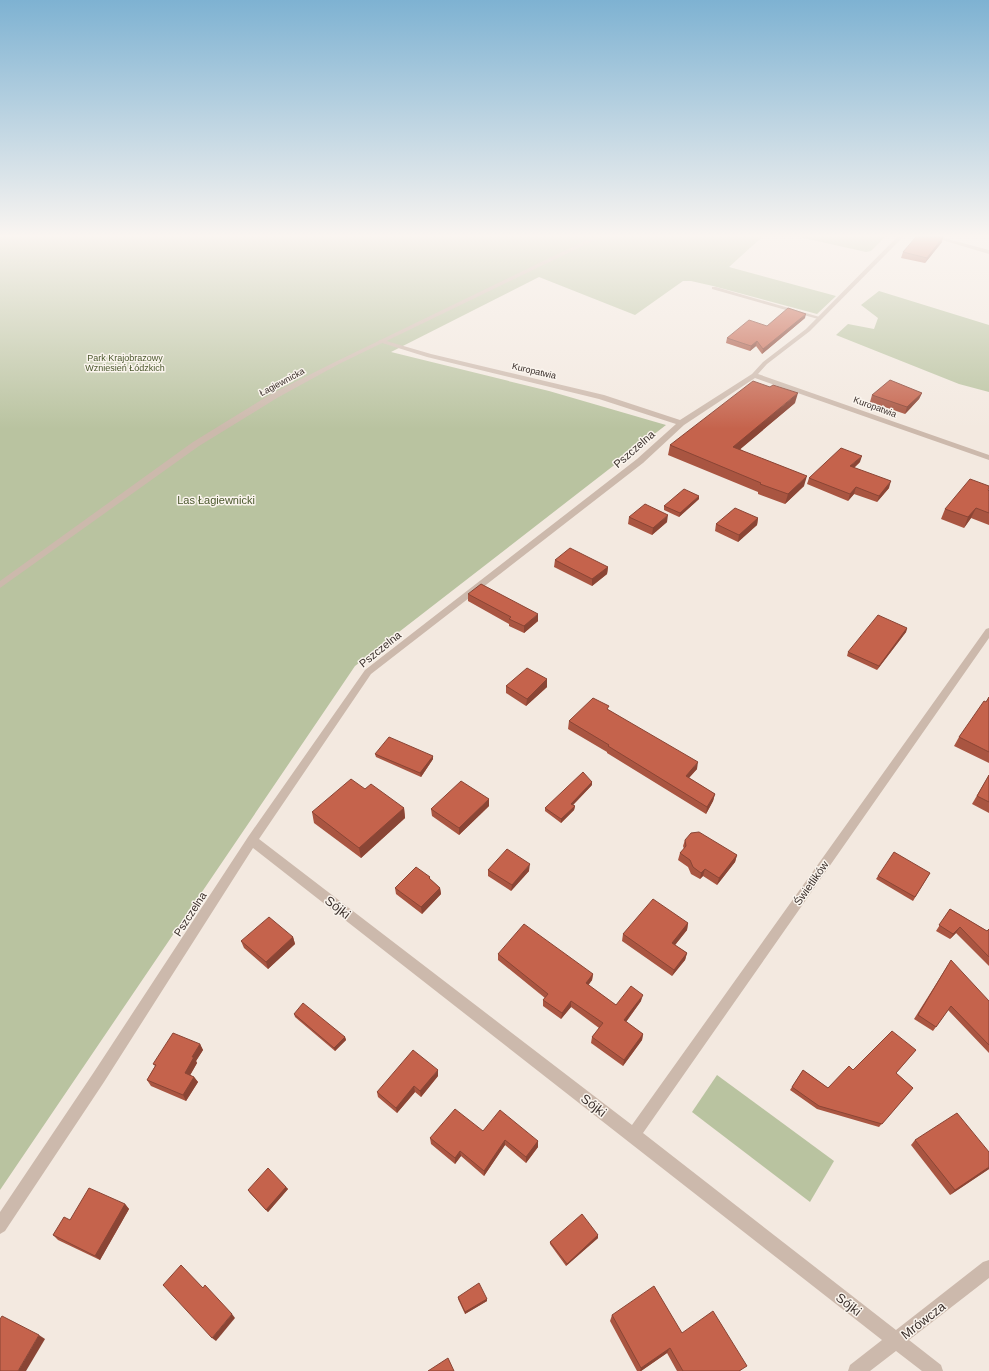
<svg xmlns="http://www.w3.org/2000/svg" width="989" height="1371" font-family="Arial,sans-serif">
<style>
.green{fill:#b9c3a0}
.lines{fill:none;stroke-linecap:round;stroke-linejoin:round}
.service{fill:#ccb9ac;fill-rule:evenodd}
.minor{fill:#ccb9ac;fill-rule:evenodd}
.tertiary{fill:#ccb9ac;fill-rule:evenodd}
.wall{fill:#a95541}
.shaded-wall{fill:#8a4535}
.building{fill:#c5634c;stroke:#8a4535}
.labels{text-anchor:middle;stroke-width:3;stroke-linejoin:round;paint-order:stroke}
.far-park-label{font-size:9px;fill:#4b582e;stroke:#faf4ed}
.far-street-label{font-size:9px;fill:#3a2f2b;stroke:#faf4ed}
.street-label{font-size:11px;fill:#3a2f2b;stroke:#faf4ed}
.park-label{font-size:11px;fill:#4b582e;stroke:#faf4ed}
.near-street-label{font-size:13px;fill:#3a2f2b;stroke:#faf4ed}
</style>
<rect width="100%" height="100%" fill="#f3e9e0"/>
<g class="green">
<path d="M0 237H762L729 267 836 296 817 314 713 286 691 281H683L635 315 539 277 391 352 549 391 666 425 355 666 0 1190Z"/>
<path d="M799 237H885L871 251 866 252Z"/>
<path d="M879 291 989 325V392L959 384 836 335 848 324 874 329 878 318 861 305Z"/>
<path d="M717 1075 834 1161 810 1202 692 1112Z"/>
</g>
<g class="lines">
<g class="service">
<path d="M932 237H940L989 250V254Z"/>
<path d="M712 287H716L823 318 818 319 712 289Z"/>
</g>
<path class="minor" d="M897 237H903L810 331 767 364 758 374 989 455V460L755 378 684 425 643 463 371 674 259 839 632 1125 986 629 989 628V638L643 1133 896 1330 983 1262 989 1260V1278L909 1340 941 1365 943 1371H922L896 1351 870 1371H848L850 1365 882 1340 253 848 104 1082 5 1231 0 1234V1212L94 1072 248 837 365 670 637 459 676 424 599 399 427 357 379 342V340H383L431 354 604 395 680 420 752 374 763 362 806 329Z"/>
<path class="tertiary" d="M593 237H601L339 364 277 398 199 446 0 588V581L193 442 271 394 335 362Z"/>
</g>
<g class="wall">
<path d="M942 242 925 263 901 258 903 252Z"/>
<path d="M805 318 762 354 756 346 750 351 726 343 727 338 767 326Z"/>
<path d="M922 393 919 399 905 414 870 402 872 395Z"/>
<path d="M795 403 740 449 804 486 785 504 758 494V492L668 455 670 445Z"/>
<path d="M860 462 854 468 889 488 877 502 854 494 848 501 807 484 809 478Z"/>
<path d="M989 491V525L971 518 964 528 941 519 945 509Z"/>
<path d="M699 499 679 517 664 510V506Z"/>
<path d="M629 517 667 522 652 535 628 524Z"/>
<path d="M758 518 757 525 738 542 715 531 716 524Z"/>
<path d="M555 560 608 567 607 574 592 586 554 567Z"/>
<path d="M468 594 538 621 524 633 509 626V624L468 601Z"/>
<path d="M907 628 906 632 877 670 847 656 848 652Z"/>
<path d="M506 686 547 687 526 706 506 693Z"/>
<path d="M989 697V763L954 746 959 737 986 702Z"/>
<path d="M609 710 697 769 689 778 715 794 713 801 706 814 607 753V752L568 729 569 721Z"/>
<path d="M375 754 433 759 421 777 376 757Z"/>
<path d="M989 775V813L972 804Z"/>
<path d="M592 785 573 805 575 806 574 810 561 823 545 811V808Z"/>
<path d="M365 789 404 808 405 818 361 858 314 823 312 812Z"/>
<path d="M489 806 459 835 432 816 431 809Z"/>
<path d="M685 840 737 855 735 862 717 885 703 876 700 879 691 874 688 867 678 860 680 853 684 849 683 846Z"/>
<path d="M488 870 529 871 511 891 488 876Z"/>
<path d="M930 873 913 901 876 879 878 876Z"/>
<path d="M430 877V879L440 888 441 894 422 914 396 894 395 888Z"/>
<path d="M950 909 987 931 989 929V966L956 933 950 939 936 931Z"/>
<path d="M688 923 687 930 675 945 687 953 685 960 672 976 622 941 623 934Z"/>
<path d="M293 937 295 944 268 969 244 948 241 941Z"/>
<path d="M498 954 593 974 592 980 588 985 616 1005 641 1001 626 1022 643 1034 642 1040 623 1066 591 1043 592 1037 599 1028 571 1007 561 1019 543 1006V1000L545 998 498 960Z"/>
<path d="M948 965 989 1001V1053L948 1010 933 1031 914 1019Z"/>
<path d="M294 1014 345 1037 346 1040 335 1051 295 1017Z"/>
<path d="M200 1044 203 1050 196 1061 197 1063 190 1075 194 1077 198 1082 186 1101 151 1086 147 1080 155 1066 153 1064Z"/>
<path d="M916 1050 896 1073 913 1088 879 1127 817 1109 790 1090 803 1070 828 1088 853 1070Z"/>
<path d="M438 1076 421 1097 415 1092 397 1113 378 1097 377 1092Z"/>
<path d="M483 1131 538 1141V1147L526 1163 505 1145 484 1176 461 1156 455 1164 431 1144 430 1138Z"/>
<path d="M915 1140 989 1169 950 1195 911 1145Z"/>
<path d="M286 1187 288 1189 268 1212 250 1193 248 1190Z"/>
<path d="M125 1204 129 1209 100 1260 58 1240 53 1235 70 1220Z"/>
<path d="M598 1235V1238L566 1266 550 1244V1242Z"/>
<path d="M458 1297 487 1299V1301L465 1314 458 1299Z"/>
<path d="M612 1315 682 1333 741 1371H677L667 1353 641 1371H637L610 1321Z"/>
</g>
<g class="shaded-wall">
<path d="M943 237 942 242 925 263 927 258Z"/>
<path d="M806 314 805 318 762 354 763 349Z"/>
<path d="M757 341 756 346 750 351 751 346Z"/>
<path d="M798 393 795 403 731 457 733 447Z"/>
<path d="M922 393 919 399 905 414 907 407Z"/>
<path d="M862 456 860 462 848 473 850 466Z"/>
<path d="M807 476 804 486 785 504 788 494Z"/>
<path d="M891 481 889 488 877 502 879 496Z"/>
<path d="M856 487 854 494 848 501 850 494Z"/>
<path d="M699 496V499L679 517 680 513Z"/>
<path d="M976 508 971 518 964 528 968 517Z"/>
<path d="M668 515 667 522 652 535 653 528Z"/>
<path d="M758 518 757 525 738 542 739 535Z"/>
<path d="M608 567 607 574 592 586V579Z"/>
<path d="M538 614V621L524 633V626Z"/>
<path d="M907 628 906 632 877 670 879 666Z"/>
<path d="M547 679V687L526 706 527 699Z"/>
<path d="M433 756V759L421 777 420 773Z"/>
<path d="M698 762 697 769 684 783 686 776Z"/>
<path d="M592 782V785L571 807V804Z"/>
<path d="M715 794 713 801 706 814 707 807Z"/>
<path d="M489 799V806L459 835V828Z"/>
<path d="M575 806 574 810 561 823V819Z"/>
<path d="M404 808 405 818 361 858 359 848Z"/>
<path d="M737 855 735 862 717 885 719 878Z"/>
<path d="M530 864 529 871 511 891 512 885Z"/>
<path d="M705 869 703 876 700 879 701 873Z"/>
<path d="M440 888 441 894 422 914 421 907Z"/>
<path d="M688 923 687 930 671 950 672 943Z"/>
<path d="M960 927 956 933 950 939 953 934Z"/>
<path d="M293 937 295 944 268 969 266 962Z"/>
<path d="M687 953 685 960 672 976 674 970Z"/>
<path d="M593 974 592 980 585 990 586 983Z"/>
<path d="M643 995 641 1001 623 1026 624 1020Z"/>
<path d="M571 1001V1007L561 1019 562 1013Z"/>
<path d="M643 1034 642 1040 623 1066 624 1060Z"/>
<path d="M345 1037 346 1040 335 1051 334 1048Z"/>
<path d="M200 1044 203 1050 196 1061 197 1063 188 1079 185 1073 192 1057Z"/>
<path d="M438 1070V1076L421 1097 420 1091Z"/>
<path d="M194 1077 198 1082 186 1101 183 1095Z"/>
<path d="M414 1086 415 1092 397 1113 396 1108Z"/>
<path d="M505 1140V1145L484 1176V1171Z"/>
<path d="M538 1141V1147L526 1163V1157Z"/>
<path d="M460 1151 461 1156 455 1164V1158Z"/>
<path d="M989 1167V1169L950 1195 955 1190Z"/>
<path d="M286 1187 288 1189 268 1212 266 1210Z"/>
<path d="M125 1204 129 1209 100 1260 95 1256Z"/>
<path d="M598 1235V1238L566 1266 567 1264Z"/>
<path d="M487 1299V1301L465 1314V1312Z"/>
<path d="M232 1314 235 1318 216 1341 212 1338Z"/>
<path d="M39 1335 45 1339 26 1371H18Z"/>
<path d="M670 1348 667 1353 641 1371H640L641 1368Z"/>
</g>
<g class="building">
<path d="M916 237H943L927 258 903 252Z"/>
<path d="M788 308 806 314 763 349 757 341 751 346 727 338 749 320 767 326Z"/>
<path d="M890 380 922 393 907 407 872 395Z"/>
<path d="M753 381 770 387 773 385 798 393 733 447 807 476 788 494 760 484 761 483 670 445Z"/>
<path d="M841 448 862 456 850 466 891 481 879 496 856 487 850 494 809 478Z"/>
<path d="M970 479 989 486V488L988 490 989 491V513L976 508 968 517 945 509Z"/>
<path d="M684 489 699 496 680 513 664 506Z"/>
<path d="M645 504 668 515 653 528 629 517Z"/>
<path d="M735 508 758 518 739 535 716 524Z"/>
<path d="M570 548 608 567 592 579 555 560Z"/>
<path d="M481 584 538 614 524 626 509 619 511 617 468 594Z"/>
<path d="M878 615 907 628 879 666 848 652Z"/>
<path d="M527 668 547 679 527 699 506 686Z"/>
<path d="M989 697V752L959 737 984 701 986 702Z"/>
<path d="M593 698 609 706 607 709 698 762 686 776 715 794 707 807 608 746 609 745 569 721Z"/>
<path d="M389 737 433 756 420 773 375 754Z"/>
<path d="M583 772 592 782 571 804 575 806 561 819 545 808Z"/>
<path d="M989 775V802L977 796Z"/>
<path d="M351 779 365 789 371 784 404 808 359 848 312 812Z"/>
<path d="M461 781 489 799 459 828 431 809Z"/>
<path d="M699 832 737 855 719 878 705 869 701 873 693 867 690 860 680 853 686 846 685 840 691 833Z"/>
<path d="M507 849 530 864 512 885 488 870Z"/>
<path d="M894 852 930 873 915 897 878 876Z"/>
<path d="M416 867 430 877 429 878 440 888 421 907 395 888Z"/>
<path d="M653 899 688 923 672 943 687 953 674 970 623 934Z"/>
<path d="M950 909 987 931 989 929V957L960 927 953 934 939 925Z"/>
<path d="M269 917 293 937 266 962 241 941Z"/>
<path d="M524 924 593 974 586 983 616 1005 631 986 643 995 624 1020 643 1034 624 1060 592 1037 603 1023 571 1001 562 1013 543 1000 548 994 498 954Z"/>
<path d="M951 960 989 1001V1045L951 1006 936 1027 918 1015Z"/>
<path d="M303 1003 345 1037 334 1048 294 1014Z"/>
<path d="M892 1031 916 1050 896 1073 913 1088 882 1124 819 1106 792 1087 803 1070 828 1088 849 1066 853 1070Z"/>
<path d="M173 1033 200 1044 192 1057H194L185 1073 194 1077 183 1095 147 1080 156 1065 153 1064Z"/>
<path d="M413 1050 438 1070 420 1091 414 1086 396 1108 377 1092Z"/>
<path d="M455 1109 483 1131 500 1110 538 1141 526 1157 505 1140 484 1171 460 1151 455 1158 430 1138Z"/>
<path d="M957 1113 989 1152V1167L955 1190 915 1140Z"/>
<path d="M268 1168 286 1187 266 1210 248 1190Z"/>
<path d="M89 1188 125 1204 95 1256 53 1235 64 1217 70 1220Z"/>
<path d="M582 1214 598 1235 567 1264 550 1242Z"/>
<path d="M181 1265 203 1288 205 1285 232 1314 212 1338 163 1285Z"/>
<path d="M479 1283 487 1299 465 1312 458 1297Z"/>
<path d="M654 1286 682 1333 713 1311 747 1366 739 1371H683L670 1348 641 1368 612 1315Z"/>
<path d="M2 1316 39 1335 18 1371H0V1319Z"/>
<path d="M448 1358 454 1371H428Z"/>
</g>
<linearGradient id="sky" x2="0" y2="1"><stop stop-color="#7eb2d2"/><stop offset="0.55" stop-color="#faf5f1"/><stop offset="1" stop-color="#faf5f1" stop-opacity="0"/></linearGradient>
<rect width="989" height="429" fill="url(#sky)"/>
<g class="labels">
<g class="far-park-label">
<text x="125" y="361">Park Krajobrazowy<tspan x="125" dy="10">Wzniesień Łódzkich</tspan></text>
</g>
<g class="far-street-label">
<text transform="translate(534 371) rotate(13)" y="3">Kuropatwia</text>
<text transform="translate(282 382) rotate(-28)" y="3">Łagiewnicka</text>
<text transform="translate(875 407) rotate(20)" y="3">Kuropatwia</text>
</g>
<g class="street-label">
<text transform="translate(634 449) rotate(-41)" y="4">Pszczelna</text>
<text transform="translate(380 649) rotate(-39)" y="4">Pszczelna</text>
<text transform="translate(811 883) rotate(-55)" y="4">Świetlików</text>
<text transform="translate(190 914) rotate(-57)" y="4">Pszczelna</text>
</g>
<g class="park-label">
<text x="216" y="504">Las Łagiewnicki</text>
</g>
<g class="near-street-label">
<text transform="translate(338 907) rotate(38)" y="5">Sójki</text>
<text transform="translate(594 1105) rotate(38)" y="5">Sójki</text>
<text transform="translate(849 1304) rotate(38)" y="5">Sójki</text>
<text transform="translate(923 1320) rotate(-38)" y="5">Mrówcza</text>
</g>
</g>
</svg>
